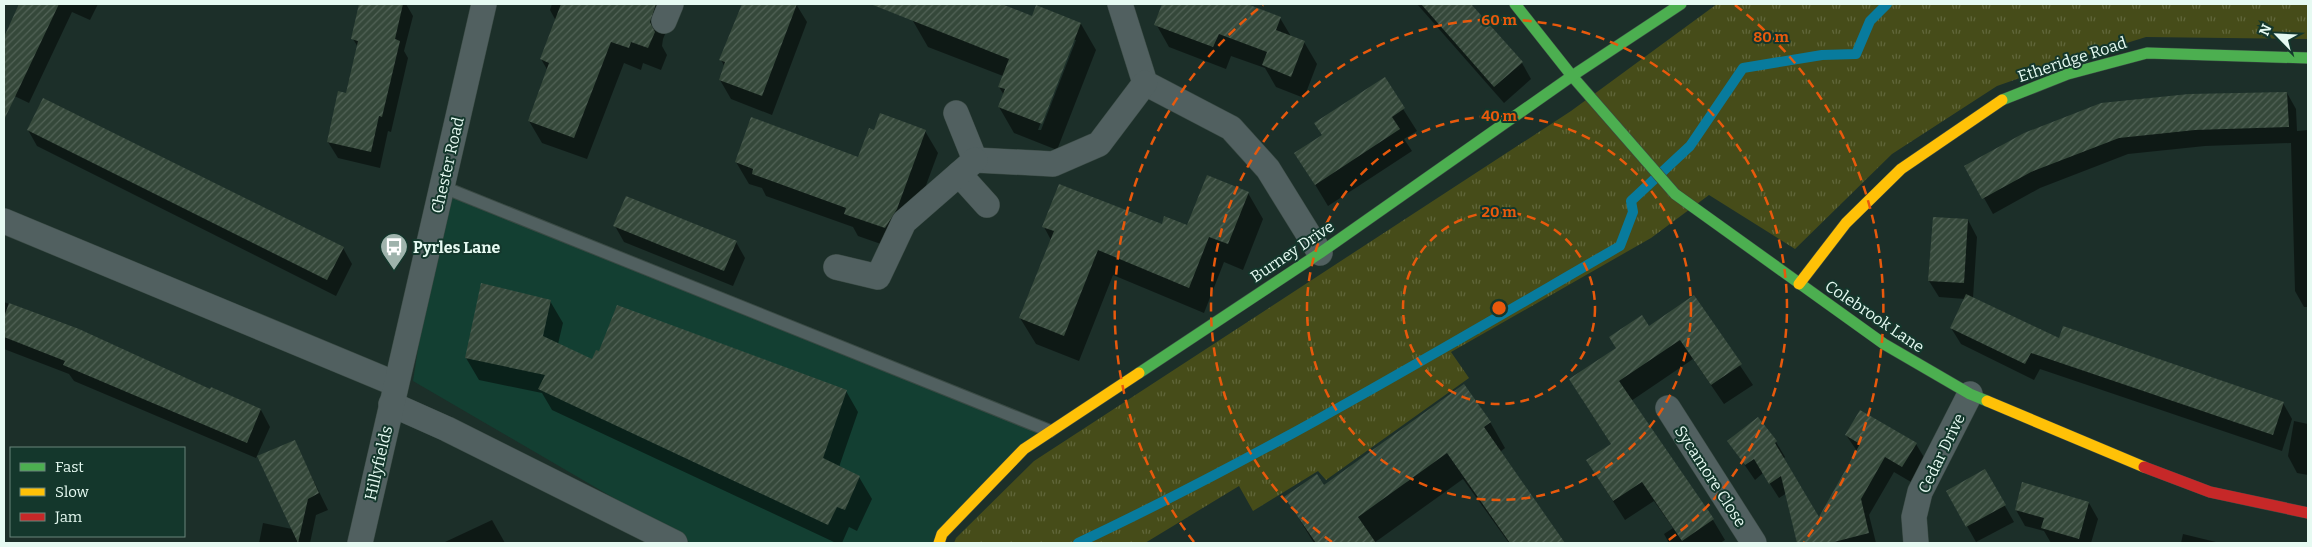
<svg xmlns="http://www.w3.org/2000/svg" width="2312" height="547" font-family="Bitter,serif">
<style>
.built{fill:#133f32}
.grass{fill:url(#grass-tufts)}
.shadow{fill:#0007;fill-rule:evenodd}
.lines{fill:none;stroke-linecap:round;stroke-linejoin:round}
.stream{stroke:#087b9d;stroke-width:10}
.building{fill:url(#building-hatch)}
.lane-casing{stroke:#3a4a44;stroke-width:14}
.street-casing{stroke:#3a4a44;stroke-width:26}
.fast-casing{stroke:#3a4a44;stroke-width:12}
.slow-casing{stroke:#3a4a44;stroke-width:12}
.jam-casing{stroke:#3a4a44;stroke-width:12}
.lane{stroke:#516060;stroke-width:12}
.street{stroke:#516060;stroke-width:25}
.fast{stroke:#4caf50;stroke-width:11}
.slow{stroke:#ffc107;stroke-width:11}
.jam{stroke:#c62828;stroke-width:11}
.ring{fill:none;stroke:#e8590c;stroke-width:2.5;stroke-dasharray:9 6}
.labels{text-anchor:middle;stroke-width:4;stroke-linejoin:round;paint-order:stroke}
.street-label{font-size:16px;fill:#e6faf2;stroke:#14372c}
.poi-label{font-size:16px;font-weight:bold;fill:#e6faf2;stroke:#14372c;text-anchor:start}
.centre{fill:#e8590c;stroke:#14372c;stroke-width:2.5}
.ring-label{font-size:15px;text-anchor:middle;font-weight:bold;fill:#e8590c;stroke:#14372c;stroke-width:4;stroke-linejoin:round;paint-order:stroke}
</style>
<defs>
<pattern id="grass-tufts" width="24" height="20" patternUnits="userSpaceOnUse" patternTransform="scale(1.25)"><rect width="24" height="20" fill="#464c19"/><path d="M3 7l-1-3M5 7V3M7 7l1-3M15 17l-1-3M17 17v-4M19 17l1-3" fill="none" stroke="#61673b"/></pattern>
<pattern id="building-hatch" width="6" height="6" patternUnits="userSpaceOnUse" patternTransform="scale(1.25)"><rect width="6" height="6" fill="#35483a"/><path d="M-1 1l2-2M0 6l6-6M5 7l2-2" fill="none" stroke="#526357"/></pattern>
</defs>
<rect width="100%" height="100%" fill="#1c2f29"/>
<path class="built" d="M443 187 1050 431 939 543H691L413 381Z"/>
<path class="grass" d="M1717 4H2308V39L2146 37 2065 62 1997 86 1892 154 1795 249 1709 195 1651 238 1451 352 1469 378 1326 480 1318 471 1253 511 1239 486 1145 543H954L956 538 1034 461 1571 111Z"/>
<g class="shadow">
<path d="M21 4H98L90 20 72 12 29 103 4 91V40Z"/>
<path d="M361 4H406L413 16 404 51 408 58 391 132 388 131 380 168 338 158 328 142 347 95 358 47 353 39Z"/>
<path d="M552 4H661L671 20 663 39 662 46 667 55 661 70 643 63 641 70 624 63 587 159 542 143 529 121 548 71 541 59 556 21 550 10Z"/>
<path d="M743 4H796L807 22 772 115 731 99 720 80 725 67 721 60Z"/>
<path d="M920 4H1007L1006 6 1033 17 1081 24 1096 50 1057 150 1014 133 999 107 1004 95 999 87 1003 76 928 47 913 21ZM1073 40H1076L1041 130H1038Z"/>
<path d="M1164 4H1204L1225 12 1228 4H1243L1280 18 1292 38 1304 42 1317 64 1304 98 1276 87 1265 68 1231 56 1226 69 1169 47 1156 24Z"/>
<path d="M1417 4H1470L1522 63 1531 79 1504 103Z"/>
<path d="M1384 79 1417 131 1404 139 1412 151 1328 206 1296 153 1323 135Z"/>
<path d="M2287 93 2296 109 2297 131 2308 130V307H2304L2295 291 2291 143 2205 146 2128 154 2040 188 1993 214 1966 166Z"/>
<path d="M28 130 343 248 352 264 336 296 37 146Z"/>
<path d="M925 131 938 153 909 231 898 250 858 236 853 227 766 196 762 188 749 184 736 162 858 159Z"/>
<path d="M1248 193 1263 219 1243 270 1224 262 1204 313 1113 275 1079 361 1036 344 1020 318 1051 240 1044 227H1188Z"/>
<path d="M1968 220 1977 237 1973 298 2060 340 2283 403 2292 419 2282 451 2040 369 2034 380 1961 344 1951 328 1965 299 1939 297 1929 281Z"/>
<path d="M615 226 736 242 745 258 733 286 624 242Z"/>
<path d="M1694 297 1753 385 1724 404 1693 359 1631 401 1713 520 1725 540 1720 543H1669L1664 534 1673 528 1654 501 1625 520 1600 481 1612 445 1582 399 1649 327Z"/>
<path d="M550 301 563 323 558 344 592 360 846 391 858 412 839 467 859 477 872 499 857 531 849 527 842 543H836L552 410 542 393 479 380 466 358Z"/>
<path d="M4 302 79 330 211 391 212 389 261 410 270 427 256 458 74 381 69 374 4 349Z"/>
<path d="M1758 418 1776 442 1785 457 1783 459 1819 519 1857 451 1846 435 1916 444 1925 459 1911 482 1894 472 1869 515 1876 543H1798L1787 493 1779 498 1763 473 1755 480 1728 441Z"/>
<path d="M2294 421 2308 424V475L2297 473 2288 456Z"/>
<path d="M1490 422 1505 448 1500 452 1563 543H1509L1463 479 1374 543H1314L1286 498 1324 486Z"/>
<path d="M294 441 328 510 316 515 310 543H259L263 523 292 529Z"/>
<path d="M1985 471 2014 522 1976 542 1967 526Z"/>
<path d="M2089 503 2098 519 2091 543H2051L2044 531 2025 526 2016 510Z"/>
<path d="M492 520 505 543H446L445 542Z"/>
<path d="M2183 534 2220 543H2181Z"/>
</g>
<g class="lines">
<path class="stream" d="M1078 543C1265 455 1442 349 1620 246L1633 212 1631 201 1690 146 1743 68 1822 55 1856 54 1870 21 1887 4"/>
</g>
<g class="building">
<path d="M19 4H59L4 120V37Z"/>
<path d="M359 4H403L395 39 400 41 382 117 379 116 371 152 327 142 338 91 346 93 358 41 351 39Z"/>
<path d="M561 4H656L650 22 655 32 648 48 631 42 629 48 611 42 574 138 528 121 549 63 540 59Z"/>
<path d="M742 4H797L762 96 719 80 725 62 719 60Z"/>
<path d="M873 4H1002L1032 16 1036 5 1081 23 1042 124 998 107 1005 89 998 87 1009 59 873 5Z"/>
<path d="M1162 4H1247L1281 17 1276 30 1305 41 1291 77 1262 65 1267 52 1219 34 1213 47 1154 25Z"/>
<path d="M1421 4H1471L1523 62 1494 87Z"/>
<path d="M1385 77 1405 108 1392 117 1400 129 1315 185 1294 153 1322 135 1314 123Z"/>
<path d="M2287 92 2289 127 2195 130 2119 138 2031 172 1982 199 1964 166 2024 133 2101 103 2189 94Z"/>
<path d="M43 98 344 247 327 280 27 130Z"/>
<path d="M880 113 926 130 897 209 885 228 844 214 846 208 752 174 753 169 735 162 751 117 858 157 869 128 874 130Z"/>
<path d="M1207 175 1249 192 1228 244 1209 237 1189 288 1098 250 1064 336 1019 318 1054 231 1042 227 1059 184 1162 224 1164 216 1187 225Z"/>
<path d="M626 196 737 241 724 271 613 226Z"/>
<path d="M1933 217 1968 219 1964 283 1928 281Z"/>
<path d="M481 283 551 300 543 336 592 359 596 350 599 351 617 305 847 390 823 458 860 476 845 510 837 507 828 525 538 389 545 375 465 358Z"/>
<path d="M1966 294 2059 338 2063 326 2284 402 2273 435 2031 353 2025 364 1950 328Z"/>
<path d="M1694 295 1742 364 1711 385 1680 340 1619 381 1714 519 1682 541 1642 482 1613 501 1586 460 1611 444 1569 379 1616 348 1609 337 1642 315 1649 326Z"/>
<path d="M9 303 79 329 210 389 211 387 261 409 247 443 63 365 65 361 4 337V317Z"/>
<path d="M1464 384 1491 422 1484 427 1565 543H1510L1447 453 1358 517 1376 543H1316L1284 497 1317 474 1324 485Z"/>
<path d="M1860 410 1917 443 1902 467 1885 457 1861 499 1869 533 1834 542 1835 543H1797L1781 476 1769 484 1754 459 1745 465 1727 441 1758 417 1777 441 1775 443 1819 517 1860 444 1845 435Z"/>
<path d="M295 440 319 493 308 499 298 543 257 456Z"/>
<path d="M1985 469 2006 505 1966 527 1946 491Z"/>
<path d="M2022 482 2089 502 2079 539 2041 528 2044 518 2015 510Z"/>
</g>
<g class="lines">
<defs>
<path id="lane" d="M443 187 1050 431"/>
<g id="street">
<path d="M1120 4 1145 83 1231 128 1268 169 1320 253"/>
<path d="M664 21 671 4"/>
<path d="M956 113 975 160"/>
<path d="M975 160 1053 164 1099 144 1145 83"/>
<path d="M959 174 987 205"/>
<path d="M4 221 396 384"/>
<path d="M836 267 878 277 904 222 975 160"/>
<path d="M391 404 447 429 675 543"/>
<path d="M1668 408 1754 543"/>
<path d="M360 543C400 363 444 184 484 4"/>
<path d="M1916 543 1914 517 1920 492 1970 394"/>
</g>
<g id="fast">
<path d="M1515 4 1572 76 1675 194 1884 344 1970 394 1987 401"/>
<path d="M2002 100 2068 74 2147 53 2308 58"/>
<path d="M1139 373 1320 253 1572 76 1681 4"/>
</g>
<g id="slow">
<path d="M1799 284 1846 223 1901 169 2002 100"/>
<path d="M1987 401 2144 467"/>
<path d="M939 543 942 534 1024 449 1139 373"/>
</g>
<path id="jam" d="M2144 467 2210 492 2308 513"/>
</defs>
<use href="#lane" class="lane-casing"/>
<use href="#street" class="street-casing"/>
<use href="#fast" class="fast-casing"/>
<use href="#slow" class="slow-casing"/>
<use href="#jam" class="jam-casing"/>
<use href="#lane" class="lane"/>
<use href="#street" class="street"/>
<use href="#fast" class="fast"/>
<use href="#slow" class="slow"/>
<use href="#jam" class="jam"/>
</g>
<g class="ring">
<circle cx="1499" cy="308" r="96"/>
<circle cx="1499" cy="308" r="192"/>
<path d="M1332 542A288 288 0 1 1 1666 542"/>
<path d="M1194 542A384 384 0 0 1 1263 5M1735 5A384 384 0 0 1 1804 542"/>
</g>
<defs>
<symbol id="bus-pin" viewBox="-11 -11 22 30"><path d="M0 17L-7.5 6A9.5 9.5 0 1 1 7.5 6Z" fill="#9fb3ac" stroke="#14372c"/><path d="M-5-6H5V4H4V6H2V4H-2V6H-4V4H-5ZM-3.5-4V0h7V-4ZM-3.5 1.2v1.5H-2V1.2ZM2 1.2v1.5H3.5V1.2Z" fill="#fff"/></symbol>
</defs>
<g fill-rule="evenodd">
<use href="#bus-pin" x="378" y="231" width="32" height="43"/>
</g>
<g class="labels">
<g class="street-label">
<text transform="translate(2072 59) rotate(-18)" y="6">Etheridge Road</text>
<text transform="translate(447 165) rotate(-77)" y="6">Chester Road</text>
<text transform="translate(1292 251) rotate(-34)" y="6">Burney Drive</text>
<text transform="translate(1875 316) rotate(34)" y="6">Colebrook Lane</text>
<text transform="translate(1941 453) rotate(-64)" y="6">Cedar Drive</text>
<text transform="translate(378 463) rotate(-77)" y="6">Hillyfields</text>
<text transform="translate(1711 476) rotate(57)" y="6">Sycamore Close</text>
</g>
<g class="poi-label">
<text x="413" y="253">Pyrles Lane</text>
</g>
</g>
<circle cx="1499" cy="308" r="8" class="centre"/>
<g class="ring-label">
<text x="1499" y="25">60 m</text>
<text x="1771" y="42">80 m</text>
<text x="1499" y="121">40 m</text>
<text x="1499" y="217">20 m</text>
</g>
<rect width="2312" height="547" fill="none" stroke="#e6faf2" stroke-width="10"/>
<rect x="10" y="447" width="175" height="90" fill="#14372c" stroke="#68857b"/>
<rect x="20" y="463" width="25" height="8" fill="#4caf50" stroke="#68857b"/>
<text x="55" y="472" font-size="15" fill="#e6faf2">Fast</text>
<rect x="20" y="488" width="25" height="8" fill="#ffc107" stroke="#68857b"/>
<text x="55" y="497" font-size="15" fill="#e6faf2">Slow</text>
<rect x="20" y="513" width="25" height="8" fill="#c62828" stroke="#68857b"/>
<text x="55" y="522" font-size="15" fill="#e6faf2">Jam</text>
<g transform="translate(2277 35) rotate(294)" stroke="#14372c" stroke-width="4" paint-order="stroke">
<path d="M0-4L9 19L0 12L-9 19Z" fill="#e6faf2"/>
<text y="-8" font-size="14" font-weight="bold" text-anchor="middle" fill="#e6faf2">N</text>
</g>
</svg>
